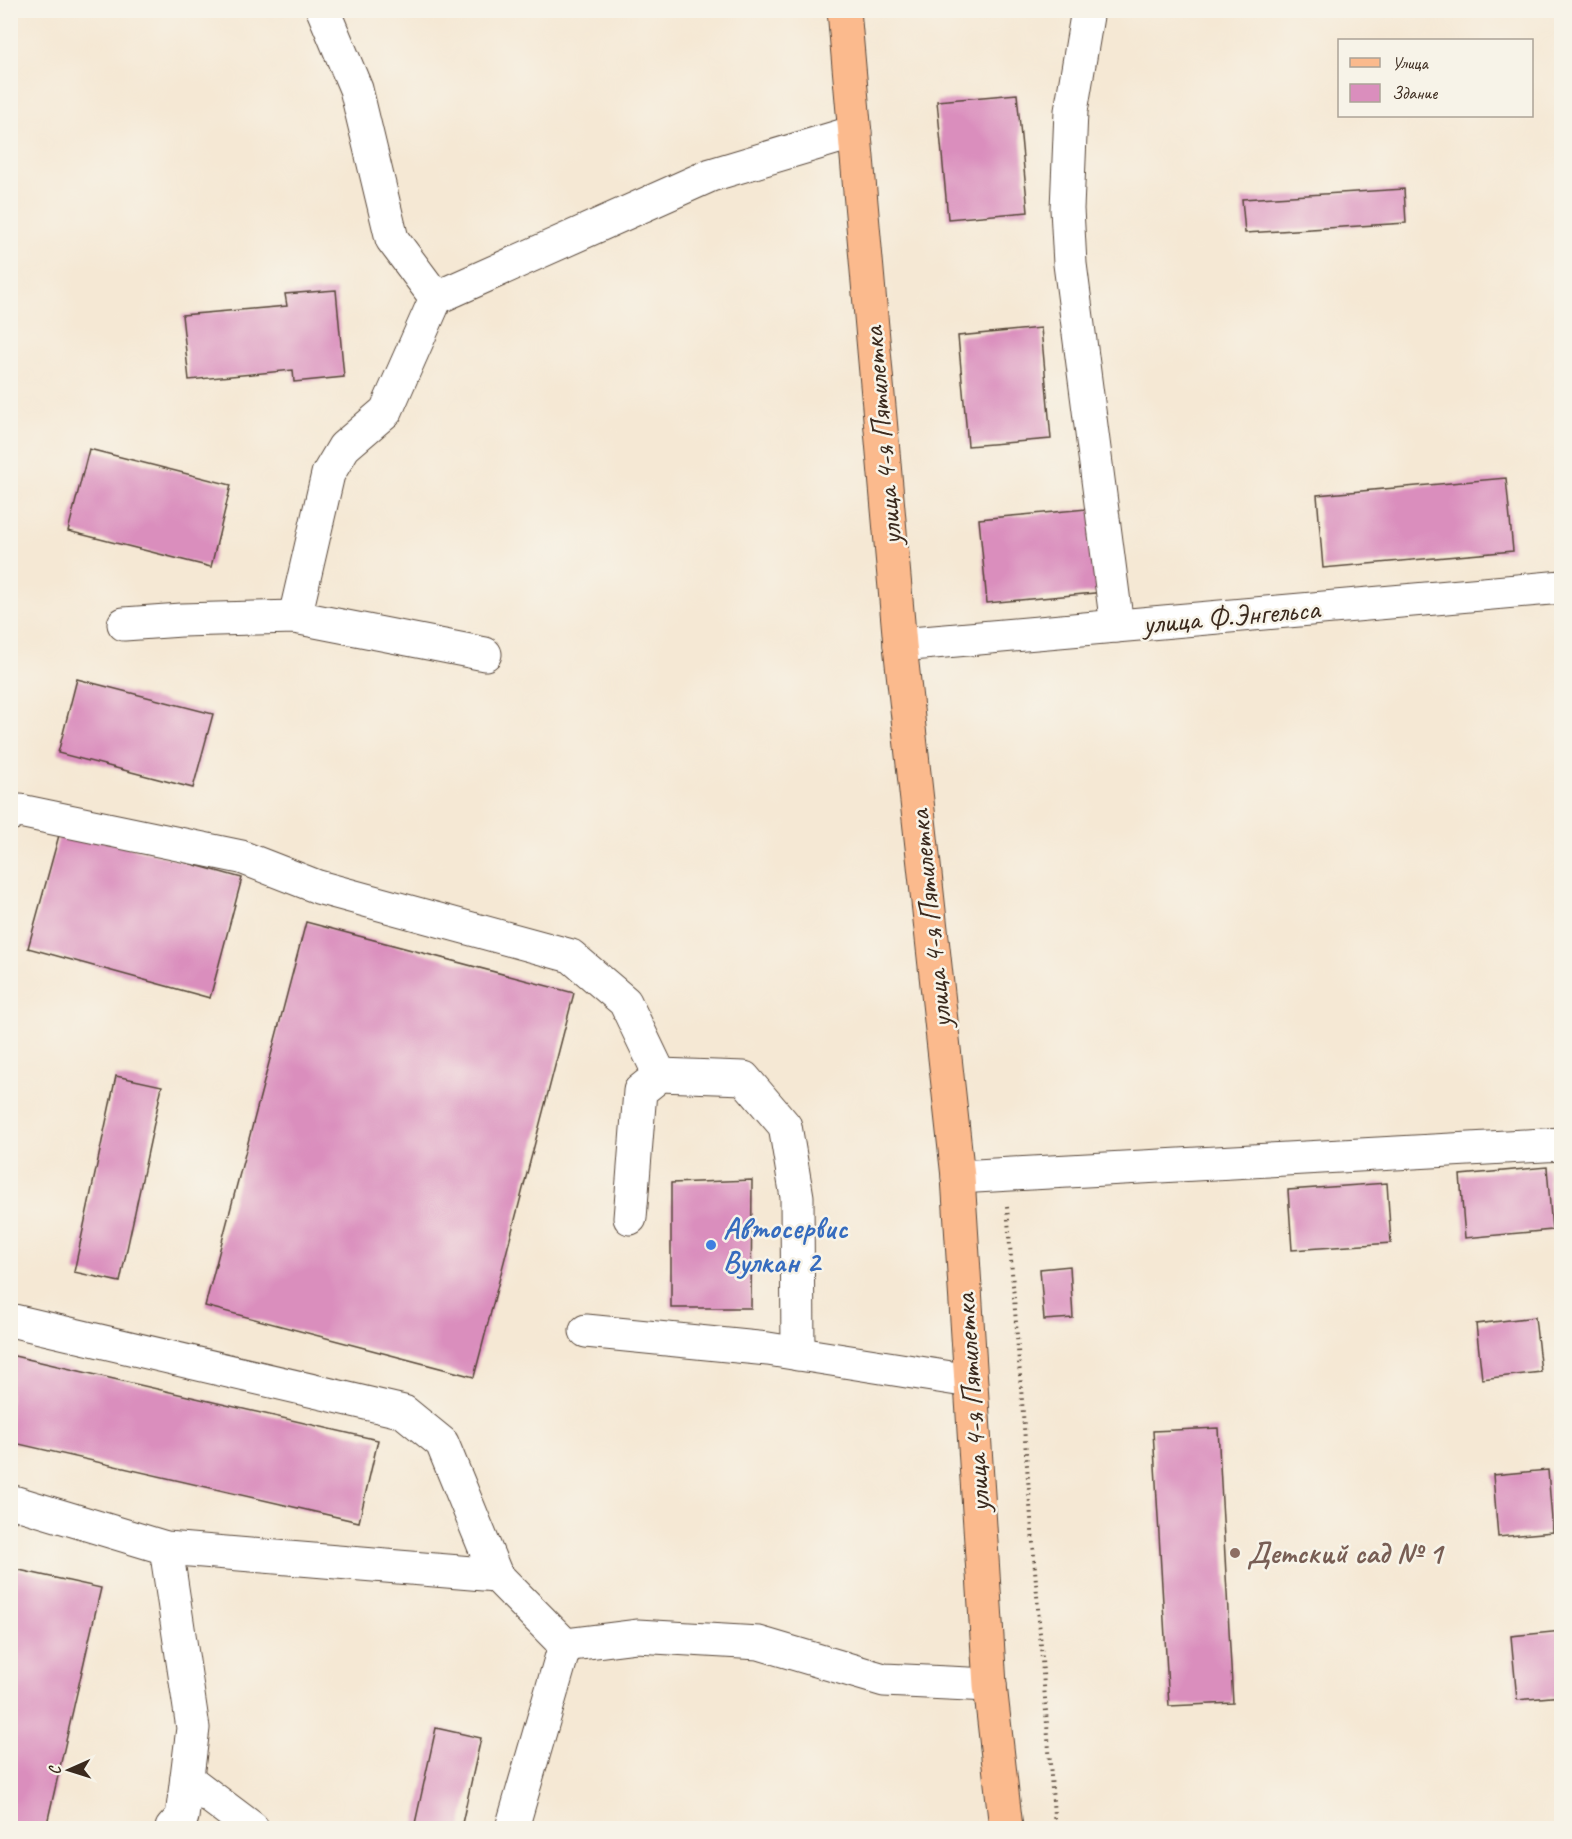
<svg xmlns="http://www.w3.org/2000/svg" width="1572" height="1839" font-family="Caveat,sans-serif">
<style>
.building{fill:#da8ebd}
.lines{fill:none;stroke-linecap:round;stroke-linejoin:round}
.minor-casing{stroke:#574639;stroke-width:35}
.major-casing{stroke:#574639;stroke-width:35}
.path{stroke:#574639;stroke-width:4;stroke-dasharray:1.5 4.5;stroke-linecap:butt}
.minor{stroke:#fff;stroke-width:33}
.major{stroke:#fbba8d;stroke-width:33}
.shop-dot{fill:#3f7fe0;stroke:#f7f3e8;stroke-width:2}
.education-dot{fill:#8d6e63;stroke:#f7f3e8;stroke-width:2}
.labels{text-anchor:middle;stroke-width:5;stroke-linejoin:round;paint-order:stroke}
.street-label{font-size:30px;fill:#3b2a1e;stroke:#f7f3e8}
.shop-label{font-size:30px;font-weight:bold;fill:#366cbe;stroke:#f7f3e8;text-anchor:start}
.education-label{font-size:30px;font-weight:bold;fill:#785e54;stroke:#f7f3e8;text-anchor:start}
</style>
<rect width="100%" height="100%" fill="#f7f3e8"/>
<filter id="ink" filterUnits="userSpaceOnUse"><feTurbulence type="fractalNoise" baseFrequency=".0167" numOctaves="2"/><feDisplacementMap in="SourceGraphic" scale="12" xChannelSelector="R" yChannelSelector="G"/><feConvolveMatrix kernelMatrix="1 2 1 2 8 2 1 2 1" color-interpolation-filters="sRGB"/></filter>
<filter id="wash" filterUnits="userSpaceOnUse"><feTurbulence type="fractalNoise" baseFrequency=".008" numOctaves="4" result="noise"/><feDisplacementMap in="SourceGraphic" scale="24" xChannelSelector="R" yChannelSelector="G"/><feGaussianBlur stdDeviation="1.35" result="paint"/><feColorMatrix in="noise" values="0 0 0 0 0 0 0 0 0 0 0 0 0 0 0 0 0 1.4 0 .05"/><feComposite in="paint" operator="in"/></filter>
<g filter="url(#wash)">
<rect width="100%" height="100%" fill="#f5e8d4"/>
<g id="blocks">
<g class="building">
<path d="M1017 94 1028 212 948 219 937 101Z"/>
<path d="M1404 189 1406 223 1245 233 1242 199Z"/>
<path d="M336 290 344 377 294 382 293 370 189 380 182 315 287 306 285 294Z"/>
<path d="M1041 328 1051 439 968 446 958 336Z"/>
<path d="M89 449 231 485 211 567 68 531Z"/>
<path d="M1506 478 1513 551 1323 568 1317 495Z"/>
<path d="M1097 508 1105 592 987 603 979 519Z"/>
<path d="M77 679 213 714 193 788 58 753Z"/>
<path d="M61 828 242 878 210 998 28 948Z"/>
<path d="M306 922 574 993 474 1377 205 1306Z"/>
<path d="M116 1076 162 1086 120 1282 74 1272Z"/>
<path d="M1547 1167 1552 1230 1465 1238 1460 1175Z"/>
<path d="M752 1180 751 1308H671V1183Z"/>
<path d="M1387 1183 1391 1243 1292 1250 1288 1190Z"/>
<path d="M1070 1266 1073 1318 1044 1320 1040 1269Z"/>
<path d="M1535 1317 1541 1372 1482 1379 1476 1324Z"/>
<path d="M10 1355 378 1440 359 1522 10 1442Z"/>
<path d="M1218 1428 1233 1703 1169 1706 1153 1431Z"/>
<path d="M1548 1470 1553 1532 1498 1537 1493 1475Z"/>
<path d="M10 1568 101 1588 46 1828H10Z"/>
<path d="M1562 1631V1696L1517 1700 1511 1636Z"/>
<path d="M436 1728 481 1738 461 1828H414Z"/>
</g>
</g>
</g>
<g filter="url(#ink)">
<use href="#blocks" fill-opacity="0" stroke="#574639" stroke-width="1.5"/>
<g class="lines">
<defs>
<g id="minor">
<path d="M323 10 356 89 392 239 436 298"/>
<path d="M1088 10 1071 111 1067 209 1070 264 1117 626"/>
<path d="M295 617 328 474 344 447 386 411 436 298 711 175 855 132"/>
<path d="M124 624 181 620 295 617 485 654"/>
<path d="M900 645 1562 587"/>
<path d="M10 814 20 811 241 857 318 887 571 956 625 1002 660 1075"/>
<path d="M958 1177 1562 1144"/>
<path d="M630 1218 640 1091 660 1075 744 1078 785 1126 797 1197 798 1354"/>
<path d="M10 1320 404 1412 442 1443 496 1575 565 1645 637 1636 759 1643 884 1680 990 1685"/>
<path d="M586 1331 768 1349 970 1381"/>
<path d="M10 1501 166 1548 496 1575"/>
<path d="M166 1548 193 1728 182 1817 172 1828"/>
<path d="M187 1779 252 1828"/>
<path d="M512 1828 565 1645"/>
</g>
<path id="major" d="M844 10 900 645 958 1177 990 1685 1006 1828"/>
</defs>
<use href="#minor" class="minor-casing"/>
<use href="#major" class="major-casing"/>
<path class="path" d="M1007 1207 1055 1828"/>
<use href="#minor" class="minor"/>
<use href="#major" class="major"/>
</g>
</g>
<circle class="shop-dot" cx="711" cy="1245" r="6"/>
<circle class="education-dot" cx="1235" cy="1553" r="6"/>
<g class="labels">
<g class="street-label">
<text transform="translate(882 436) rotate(-95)" y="10">улица 4-я Пятилетка</text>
<text transform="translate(1231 616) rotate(-5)" y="10">улица Ф.Энгельса</text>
<text transform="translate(930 919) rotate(-96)" y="10">улица 4-я Пятилетка</text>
<text transform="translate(972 1403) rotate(-94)" y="10">улица 4-я Пятилетка</text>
</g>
<g class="shop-label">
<text x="723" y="1238">Автосервис<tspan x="723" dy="34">Вулкан 2</tspan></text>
</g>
<g class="education-label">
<text x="1247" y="1563">Детский сад № 1</text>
</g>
</g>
<rect width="1572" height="1839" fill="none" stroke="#f7f3e8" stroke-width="36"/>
<rect x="1338" y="39" width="195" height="78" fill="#f7f3e8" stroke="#aca397" stroke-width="1.5"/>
<rect x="1350" y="58" width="30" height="9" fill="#fbba8d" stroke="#aca397" stroke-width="1.5"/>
<text x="1392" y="69" font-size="18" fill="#3b2a1e">Улица</text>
<rect x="1350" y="84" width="30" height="18" fill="#da8ebd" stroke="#aca397" stroke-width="1.5"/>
<text x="1392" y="99" font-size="18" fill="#3b2a1e">Здание</text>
<g transform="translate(69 1770) rotate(267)" stroke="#f7f3e8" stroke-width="4.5" paint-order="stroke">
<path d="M0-4.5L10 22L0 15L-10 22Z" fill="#3b2a1e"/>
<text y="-9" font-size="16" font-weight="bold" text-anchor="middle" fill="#3b2a1e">С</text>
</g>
</svg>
